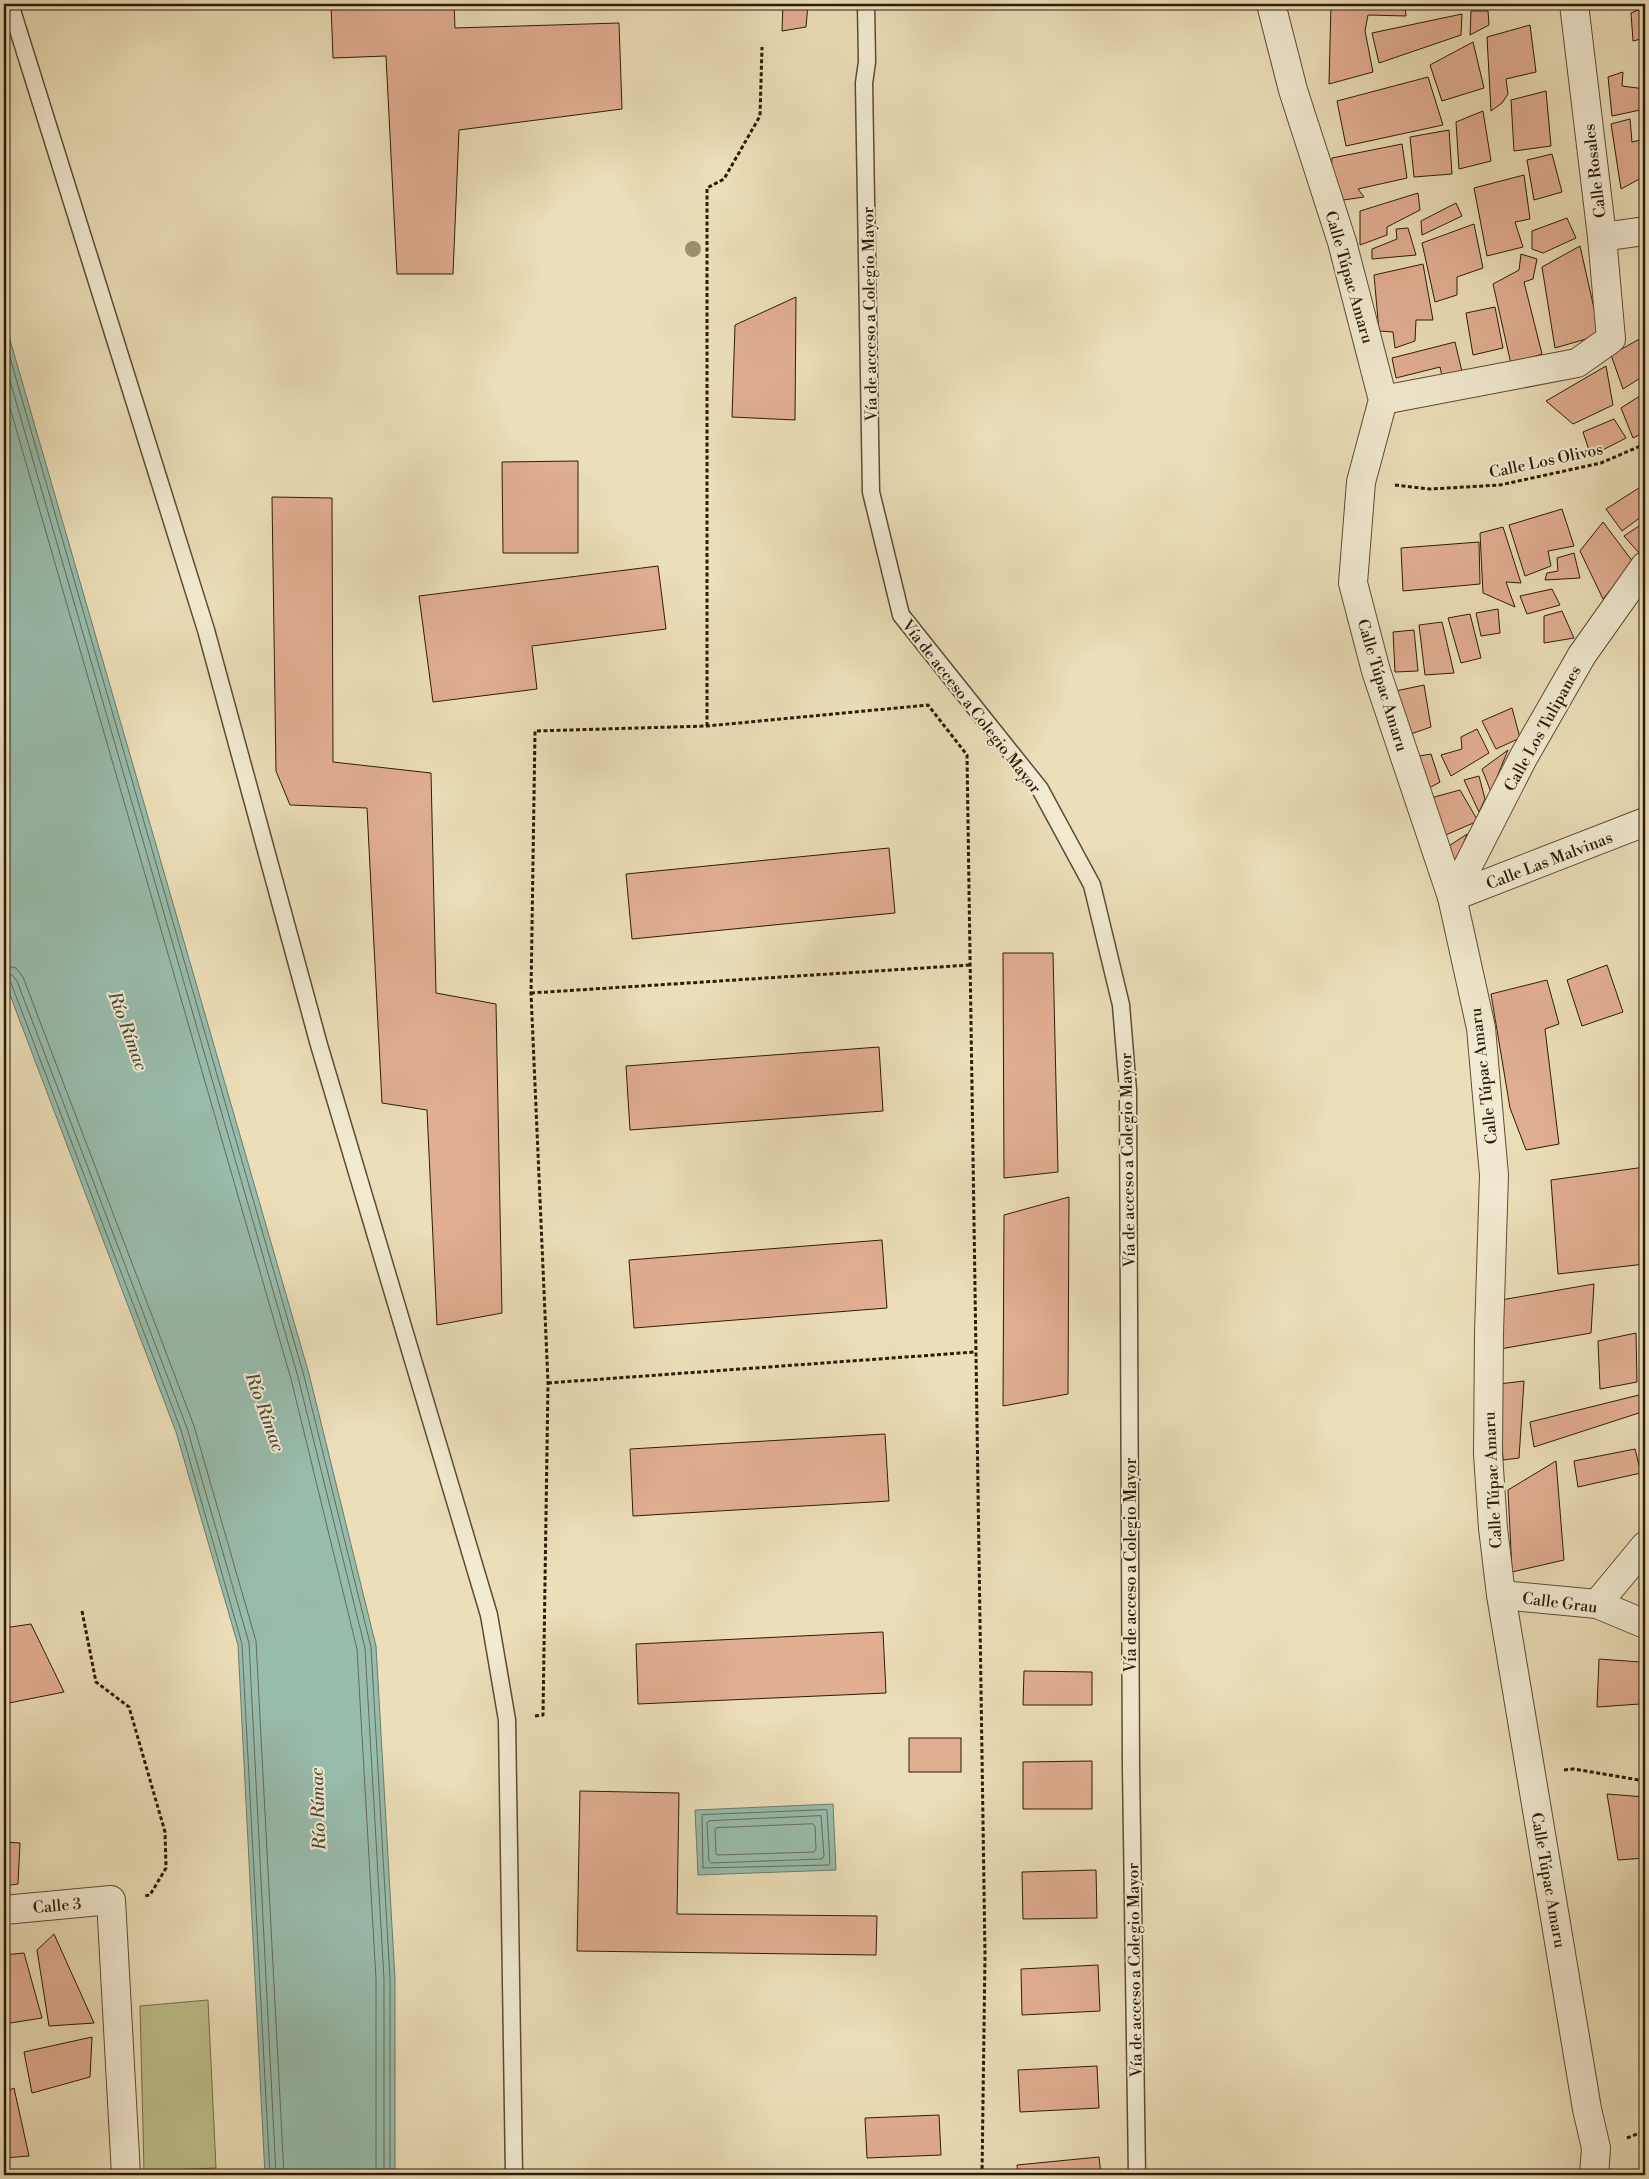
<svg xmlns="http://www.w3.org/2000/svg" width="1649" height="2179" font-family="'Libre Bodoni',serif">
<style>
.green{fill:#bebf8a;stroke:#766e48}
.water{fill:#98bcac;stroke:#6d7c6a}
.lines{fill:none;stroke-linecap:round;stroke-linejoin:round}
.shore{stroke:#626c5a;stroke-width:1}
.building{fill:#e2ae92;stroke:#2d1c07}
.service-casing{stroke:#5c4c33;stroke-width:19}
.minor-casing{stroke:#5c4c33;stroke-width:30}
.path{stroke:#2d1c07;stroke-width:3;stroke-dasharray:4 2.5;stroke-linecap:butt}
.service{stroke:#f2ead1;stroke-width:16}
.minor{stroke:#f2ead1;stroke-width:28}
.tree{fill:#9a8e6c}
.labels{text-anchor:middle;stroke-width:4;stroke-linejoin:round;paint-order:stroke}
.street-label{font-size:16px;fill:#2d1c07;stroke:#f2ead1}
.water-label{font-size:18px;font-style:italic;fill:#4d4c39;stroke:#f2ead1}
</style>
<rect width="100%" height="100%" fill="#ebdeb8"/>
<filter id="stains"><feTurbulence type="fractalNoise" baseFrequency=".004" numOctaves="4"/><feColorMatrix values="0 0 0 0 .2 0 0 0 0 .09 0 0 0 0 .02 0 0 0 .5 -.17"/></filter>
<radialGradient id="worn" r=".72"><stop offset=".6" stop-color="#630" stop-opacity="0"/><stop offset="1" stop-color="#630" stop-opacity=".3"/></radialGradient>
<path class="green" d="M208 2000 216 2168 144 2171 140 2006Z"/>
<g class="water">
<path d="M4 319 309 1374 376 1646 395 1979V2175H265L238 1645 176 1432 4 979Z"/>
<path d="M833 1804 836 1870 698 1875 695 1810Z"/>
</g>
<g class="lines">
<g class="shore">
<path d="M4 337 304 1376 371 1647 390 1979V2175"/>
<path d="M4 360 298 1377 365 1648 384 1979V2175"/>
<path d="M4 387 291 1379 357 1649 376 1979V2175"/>
<path d="M4 965 16 968 23 977 194 1426 256 1641 284 2175"/>
<path d="M4 973 12 975 17 981 187 1428 249 1643 276 2175"/>
<path d="M4 979 11 983 181 1430 242 1644 270 2175"/>
<path d="M827 1810 830 1862 829 1865 703 1868 702 1815Z"/>
<path d="M821 1816 824 1856 822 1859 711 1863 709 1861 707 1823 709 1821Z"/>
<path d="M813 1824 815 1826 816 1849 814 1852 718 1855 716 1854 715 1830 716 1828Z"/>
</g>
</g>
<g class="building">
<path d="M331 4H454L455 28 619 23 622 109 459 130 453 274H397L386 56 333 58Z"/>
<path d="M783 4H808L806 27 782 31Z"/>
<path d="M1331 4H1405L1406 16 1368 15 1365 31 1373 72 1329 84Z"/>
<path d="M1645 7V38L1633 41 1631 13Z"/>
<path d="M1471 11H1488L1489 25 1470 35Z"/>
<path d="M1462 14 1461 35 1379 63 1372 33Z"/>
<path d="M1530 25 1536 72 1506 79 1508 94 1502 103 1491 111 1487 37Z"/>
<path d="M1473 42 1484 88 1442 101 1430 65Z"/>
<path d="M1623 72 1622 86 1645 89V109L1612 116 1608 77Z"/>
<path d="M1428 77 1443 125 1346 146 1337 101Z"/>
<path d="M1546 91 1551 146 1514 151 1511 100Z"/>
<path d="M1483 111 1491 161 1459 169 1456 122Z"/>
<path d="M1630 119 1632 142 1645 139V176L1621 189 1611 124Z"/>
<path d="M1449 130 1452 174 1414 177 1410 137Z"/>
<path d="M1402 144 1407 178 1358 189 1364 197 1330 202 1332 158Z"/>
<path d="M1552 154 1562 192 1534 200 1527 160Z"/>
<path d="M1524 175 1530 219 1515 222 1523 247 1487 256 1474 188Z"/>
<path d="M1418 193 1420 210 1387 227V235L1360 245V211Z"/>
<path d="M1456 203 1462 216 1422 235 1421 221Z"/>
<path d="M1567 218 1576 238 1543 253 1532 249V231Z"/>
<path d="M1474 224 1483 268 1457 277V295L1435 302 1422 243Z"/>
<path d="M1408 228 1416 255 1372 259V249L1397 239 1396 229Z"/>
<path d="M1580 246 1600 335 1555 348 1542 267Z"/>
<path d="M1521 254 1537 259 1533 279 1524 282 1542 354 1511 364 1493 284 1519 270Z"/>
<path d="M1423 264 1433 320H1416L1415 341 1395 348 1393 332 1379 331 1374 275Z"/>
<path d="M796 297 795 420 732 417 735 325Z"/>
<path d="M1495 307 1503 348 1473 355 1466 313Z"/>
<path d="M1645 328V383L1642 377 1623 389 1611 355 1643 337Z"/>
<path d="M1455 342 1464 380 1444 385 1440 367 1396 378 1392 358Z"/>
<path d="M1606 366 1613 405 1573 424 1546 401Z"/>
<path d="M1643 394 1645 398V432L1633 438 1621 408Z"/>
<path d="M1614 419 1626 438 1591 456 1583 432Z"/>
<path d="M578 461V553H503L502 462Z"/>
<path d="M1645 484V514L1622 531 1606 509Z"/>
<path d="M272 497 332 498 333 762 431 773 436 993 496 1004 502 1313 437 1325 427 1110 382 1103 367 808 290 805 276 771Z"/>
<path d="M1562 509 1574 546 1548 551 1551 566 1525 576 1509 525Z"/>
<path d="M1603 522 1633 562 1603 599 1580 551Z"/>
<path d="M1645 522V550L1640 554 1624 536Z"/>
<path d="M1503 527 1521 583 1506 582 1515 607 1483 593 1480 533Z"/>
<path d="M1479 542 1480 584 1403 591 1401 548Z"/>
<path d="M1574 553 1580 578 1545 580 1547 573 1558 571 1557 558Z"/>
<path d="M658 566 666 629 532 646 537 689 433 702 419 596Z"/>
<path d="M1552 589 1560 605 1527 614 1520 596Z"/>
<path d="M1498 609 1500 633 1481 636 1476 613Z"/>
<path d="M1562 611 1574 638 1544 643V616Z"/>
<path d="M1470 614 1481 658 1461 663 1448 618Z"/>
<path d="M1442 622 1454 673 1425 675 1419 625Z"/>
<path d="M1414 630 1418 671 1395 672 1393 632Z"/>
<path d="M1424 685 1431 727 1405 736 1391 692Z"/>
<path d="M1512 708 1520 738 1496 749 1482 721Z"/>
<path d="M1477 729 1489 753 1451 776 1441 755 1462 749 1461 737Z"/>
<path d="M1508 750 1491 792 1482 769Z"/>
<path d="M1431 754 1440 782 1422 792 1413 757Z"/>
<path d="M1479 776 1485 799 1479 812 1464 780Z"/>
<path d="M1460 790 1478 821 1441 837 1427 799Z"/>
<path d="M1467 834 1454 868 1446 848Z"/>
<path d="M889 848 895 913 632 939 626 874Z"/>
<path d="M1003 953H1053L1058 1172 1004 1178Z"/>
<path d="M1607 965 1623 1012 1582 1026 1567 980Z"/>
<path d="M1547 980 1559 1024 1545 1029 1559 1144 1526 1150 1510 1108 1491 994Z"/>
<path d="M879 1047 883 1111 630 1130 626 1066Z"/>
<path d="M1645 1167V1264L1558 1274 1551 1180Z"/>
<path d="M1069 1197 1068 1394 1003 1406 1004 1215Z"/>
<path d="M882 1240 887 1308 634 1328 629 1260Z"/>
<path d="M1594 1284 1591 1333 1500 1349 1501 1300Z"/>
<path d="M1636 1333 1637 1382 1600 1389 1598 1341Z"/>
<path d="M1524 1381 1519 1458 1503 1460 1499 1384Z"/>
<path d="M1643 1394 1645 1411 1534 1447 1530 1422Z"/>
<path d="M885 1434 889 1501 633 1516 630 1449Z"/>
<path d="M1635 1449 1641 1473 1578 1487 1574 1461Z"/>
<path d="M1556 1461 1564 1560 1512 1572 1508 1490Z"/>
<path d="M31 1624 64 1692 4 1704V1628Z"/>
<path d="M883 1632 886 1693 638 1704 636 1644Z"/>
<path d="M1599 1659 1640 1662V1704L1597 1707Z"/>
<path d="M1024 1671 1092 1672V1705H1023Z"/>
<rect x="909" y="1738" width="52" height="34"/>
<path d="M1092 1761V1809H1023V1762Z"/>
<path d="M580 1791 679 1793 677 1914 877 1916 876 1955 577 1951Z"/>
<path d="M1607 1794 1645 1797V1858L1618 1860Z"/>
<path d="M4 1842 20 1843 18 1884 4 1886Z"/>
<path d="M1096 1870 1097 1918 1023 1919 1022 1872Z"/>
<path d="M54 1934 94 2023 49 2026 37 1950Z"/>
<path d="M24 1953 42 2018 4 2024V1955Z"/>
<path d="M1098 1965 1100 2011 1022 2015 1021 1969Z"/>
<path d="M92 2037 90 2077 32 2093 24 2052Z"/>
<path d="M1097 2066 1099 2108 1020 2112 1018 2070Z"/>
<path d="M14 2088 29 2156 4 2158V2093Z"/>
<path d="M939 2115 941 2155 867 2158 865 2118Z"/>
<path d="M1099 2157 1101 2175H1018L1017 2165Z"/>
</g>
<g class="lines">
<defs>
<g id="service">
<path d="M10 4 206 630 319 1045 489 1615 507 1720 514 2175"/>
<path d="M866 4 867 62 864 83 871 492 901 615 1040 789 1092 885 1121 1005 1128 1090 1131 1767 1137 2175"/>
</g>
<g id="minor">
<path d="M1271 4 1293 90 1342 242 1383 400 1361 482 1353 583 1376 671 1452 897 1481 1028 1494 1175 1489 1333 1488 1454 1493 1528 1501 1595 1587 2109 1596 2148 1594 2175"/>
<path d="M1602 237 1645 231"/>
<path d="M1383 400 1577 363 1611 339 1602 237 1574 4"/>
<path d="M1452 897 1523 758 1582 655 1645 566"/>
<path d="M1452 897 1645 822"/>
<path d="M1501 1595 1597 1604 1645 1624"/>
<path d="M1597 1604 1645 1546"/>
<path d="M4 1910 111 1900 126 2175"/>
</g>
</defs>
<use href="#service" class="service-casing"/>
<use href="#minor" class="minor-casing"/>
<g class="path">
<path d="M1395 485 1430 489 1500 485 1601 463 1645 444"/>
<path d="M707 726V188L724 179 760 116 762 47"/>
<path d="M531 993 970 965"/>
<path d="M548 1383 975 1352"/>
<path d="M82 1611 96 1682 129 1707 165 1832 166 1868 150 1895 144 1896"/>
<path d="M535 1716 543 1715 548 1383 531 993 535 731 707 726 928 705 967 755 985 1955 982 2175"/>
<path d="M1564 1770 1574 1769 1645 1781"/>
<path d="M1627 2138 1645 2131"/>
</g>
<use href="#service" class="service"/>
<use href="#minor" class="minor"/>
</g>
<circle class="tree" cx="693" cy="249" r="8"/>
<g class="labels">
<g class="street-label">
<text transform="translate(1594 171) rotate(-97)" y="6">Calle Rosales</text>
<text transform="translate(1350 277) rotate(74)" y="6">Calle Túpac Amaru</text>
<text transform="translate(869 314) rotate(-91)" y="6">Vía de acceso a Colegio Mayor</text>
<text transform="translate(1546 460) rotate(-12)" y="6">Calle Los Olivos</text>
<text transform="translate(1383 685) rotate(73)" y="6">Calle Túpac Amaru</text>
<text transform="translate(972 706) rotate(52)" y="6">Vía de acceso a Colegio Mayor</text>
<text transform="translate(1542 728) rotate(-61)" y="6">Calle Los Tulipanes</text>
<text transform="translate(1549 860) rotate(-21)" y="6">Calle Las Malvinas</text>
<text transform="translate(1483 1076) rotate(-97)" y="6">Calle Túpac Amaru</text>
<text transform="translate(1127 1160) rotate(-91)" y="6">Vía de acceso a Colegio Mayor</text>
<text transform="translate(1492 1480) rotate(-93)" y="6">Calle Túpac Amaru</text>
<text transform="translate(1130 1565) rotate(-90)" y="6">Vía de acceso a Colegio Mayor</text>
<text transform="translate(1560 1602) rotate(7)" y="6">Calle Grau</text>
<text transform="translate(1549 1880) rotate(80)" y="6">Calle Túpac Amaru</text>
<text transform="translate(57 1905) rotate(-5)" y="6">Calle 3</text>
<text transform="translate(1134 1970) rotate(-91)" y="6">Vía de acceso a Colegio Mayor</text>
</g>
<g class="water-label">
<text transform="translate(128 1031) rotate(70)" y="6">Río Rímac</text>
<text transform="translate(265 1412) rotate(70)" y="6">Río Rímac</text>
<text transform="translate(318 1809) rotate(-92)" y="6">Río Rímac</text>
</g>
</g>
<rect width="1649" height="2179" fill="none" stroke="#ebdeb8" stroke-width="20"/>
<rect x="5" y="5" width="1639" height="2169" fill="none" stroke="#2d1c07" stroke-width="2.5"/>
<rect x="10" y="10" width="1629" height="2159" fill="none" stroke="#2d1c07"/>
<rect width="100%" height="100%" filter="url(#stains)"/>
<rect width="100%" height="100%" fill="url(#worn)"/>
</svg>
